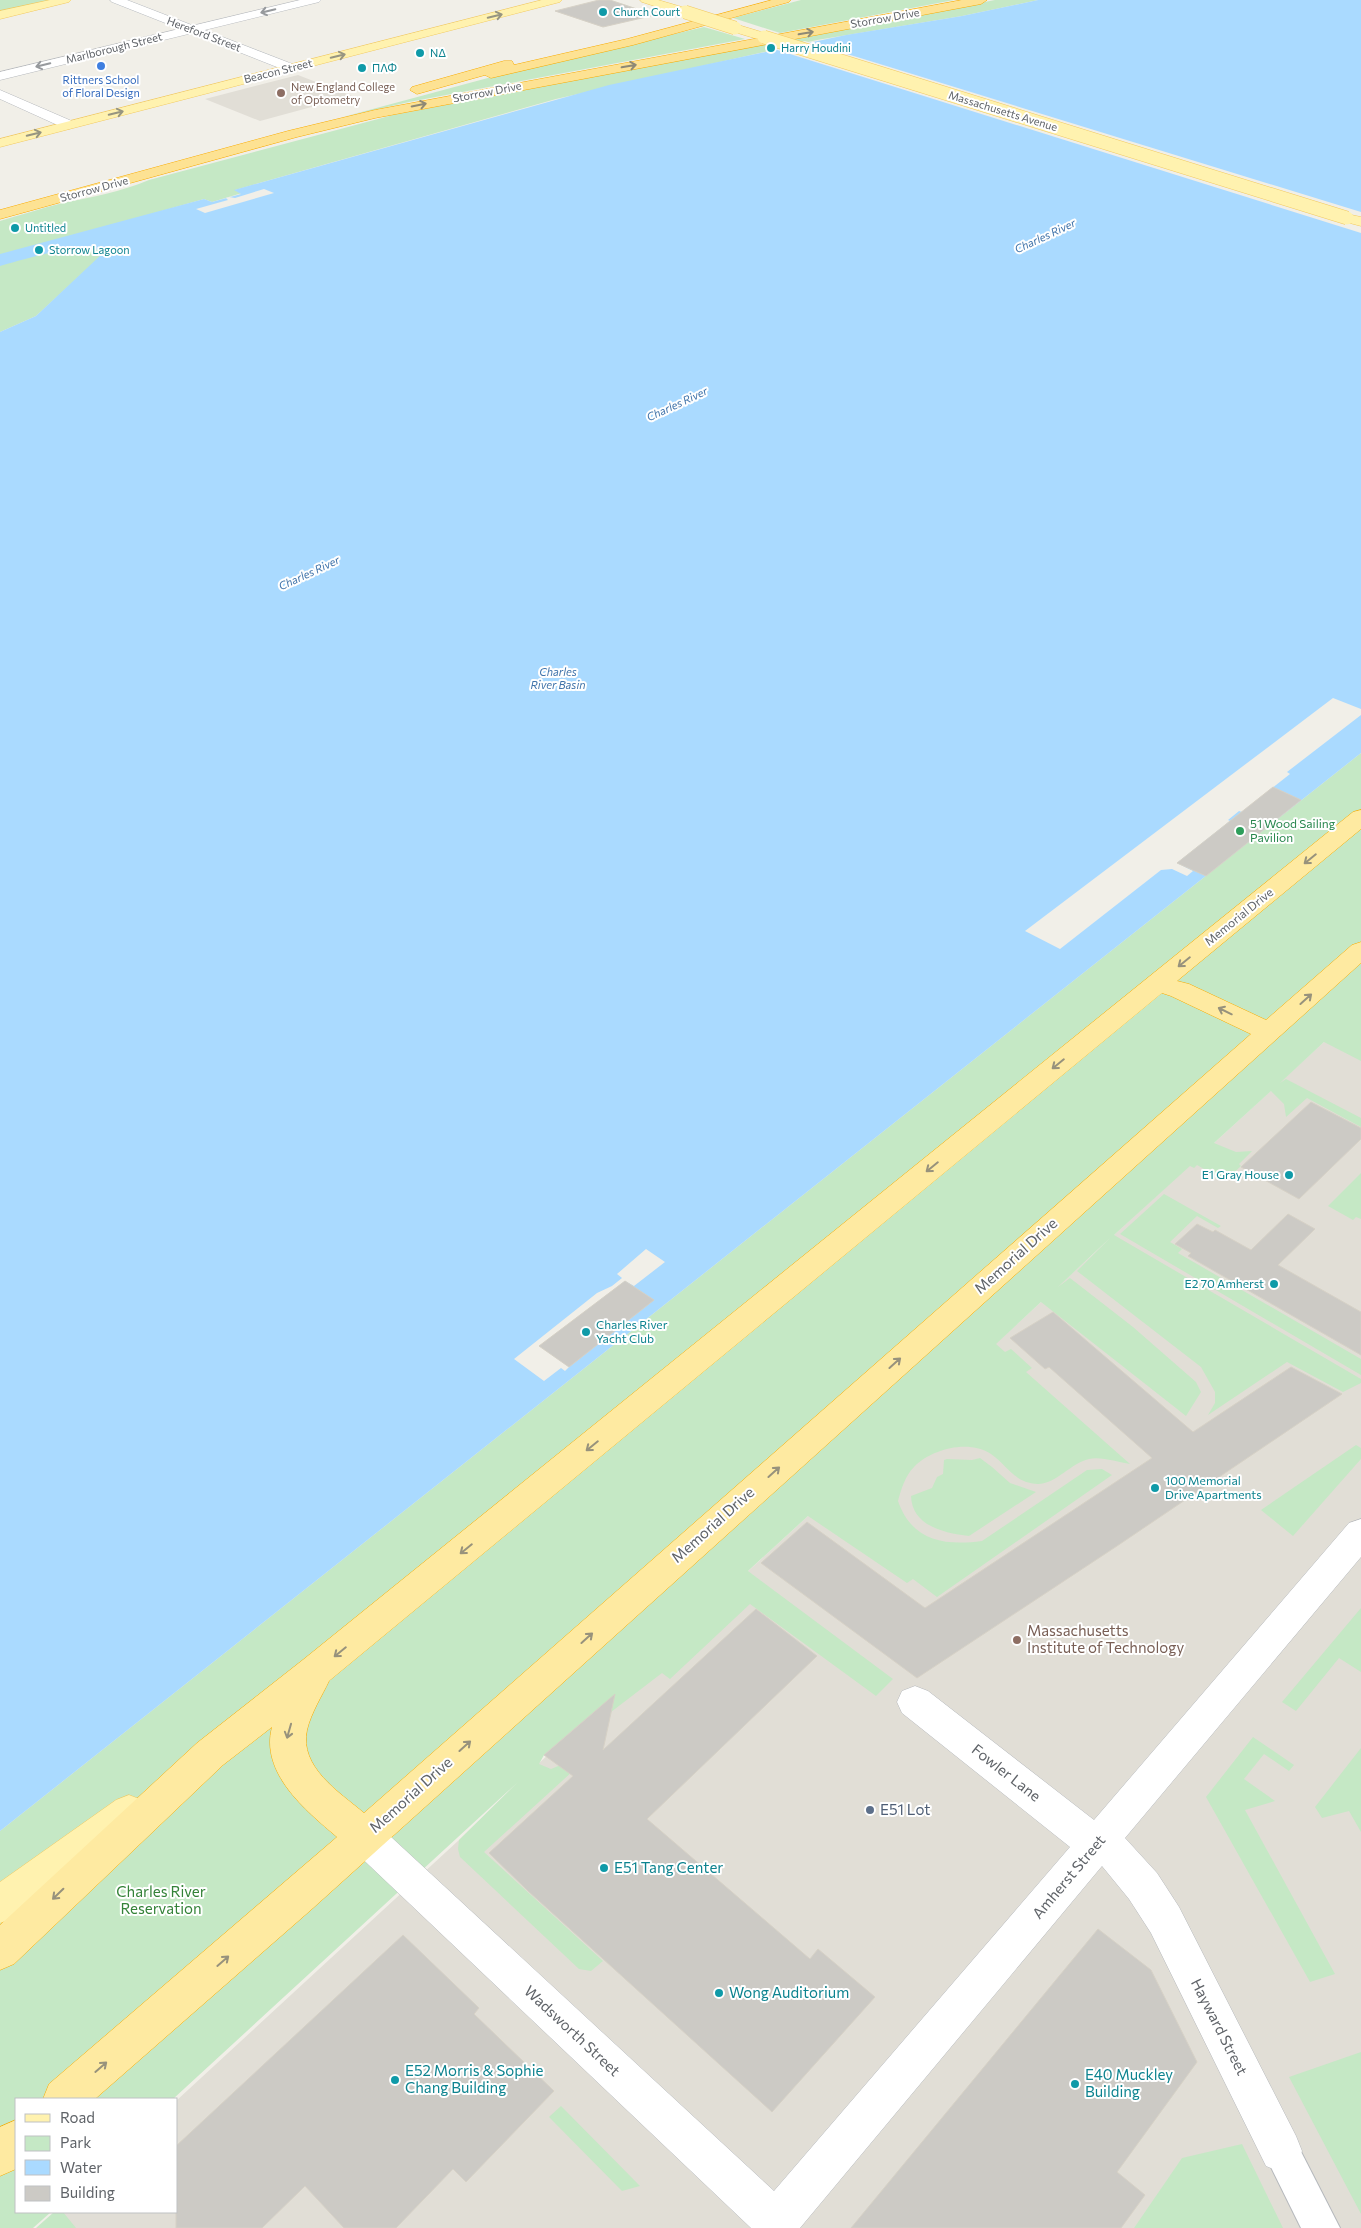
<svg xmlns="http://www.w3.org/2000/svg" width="1361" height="2228" font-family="Commissioner,sans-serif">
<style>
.education{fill:#e1ded6}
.green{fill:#c5e8c5}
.water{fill:#aadaff}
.pier{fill:#f1efe8}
.building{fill:#cccac5;stroke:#d6d1c6}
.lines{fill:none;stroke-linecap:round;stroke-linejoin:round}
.pedestrian-casing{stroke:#b5b8bc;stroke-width:2}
.minor-casing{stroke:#b5b8bc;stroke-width:1}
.secondary-casing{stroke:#b6babf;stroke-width:1}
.primary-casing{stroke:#f2c960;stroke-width:1}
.trunk-casing{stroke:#f9ab00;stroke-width:1}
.motorway-casing{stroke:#f9ab00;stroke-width:1}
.pedestrian{fill:#fff;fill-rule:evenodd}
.minor{fill:#fff;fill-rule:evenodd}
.secondary{fill:#fff;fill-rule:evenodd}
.primary{fill:#fff2af;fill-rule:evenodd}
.trunk{fill:#feeaa1;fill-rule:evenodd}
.motorway{fill:#fde293;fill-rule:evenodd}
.primary-bridge-casing{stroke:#f2c960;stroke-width:14;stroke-linecap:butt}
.primary-bridge{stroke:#fff2af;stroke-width:13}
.oneway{stroke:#979a9d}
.oneway2{stroke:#979581}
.oneway3{stroke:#8e8975}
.oneway4{stroke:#97927c}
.culture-dot{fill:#0f9aa8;stroke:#fff;stroke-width:2}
.shop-dot{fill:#3f7fe0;stroke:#fff;stroke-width:2}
.education-dot{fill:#8d6e63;stroke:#fff;stroke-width:2}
.leisure-dot{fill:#2e9e5b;stroke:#fff;stroke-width:2}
.service-dot{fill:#5c6f8a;stroke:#fff;stroke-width:2}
.labels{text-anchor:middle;stroke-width:4;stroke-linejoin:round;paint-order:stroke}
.far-culture-label{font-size:11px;fill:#0d838f;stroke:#fff;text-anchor:start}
.far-street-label{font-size:11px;fill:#5f6368;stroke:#fff}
.far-shop-label{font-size:11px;fill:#366cbe;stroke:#fff}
.far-education-label{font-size:11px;fill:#785e54;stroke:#fff;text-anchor:start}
.far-water-label{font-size:11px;font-style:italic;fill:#4174aa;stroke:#fff}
.leisure-label{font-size:12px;fill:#27864d;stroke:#fff;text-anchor:start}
.street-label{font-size:12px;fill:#5f6368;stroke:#fff}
.culture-label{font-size:12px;fill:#0d838f;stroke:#fff;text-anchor:end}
.near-street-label{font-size:15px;fill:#5f6368;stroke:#fff}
.near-education-label{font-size:15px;fill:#785e54;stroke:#fff;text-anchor:start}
.near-service-label{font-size:15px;fill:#4e5e75;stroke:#fff;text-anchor:start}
.near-culture-label{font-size:15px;fill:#0d838f;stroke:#fff;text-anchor:start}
.near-park-label{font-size:15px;fill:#348238;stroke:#fff}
</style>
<rect width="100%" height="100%" fill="#f1efe8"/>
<g class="education">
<path d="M298 75 352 96 260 121 205 99Z"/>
<path d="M1361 1008V2228H39L56 2212H176V2101L459 1840 537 1765Z"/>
</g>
<g class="green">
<path d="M0 0H52L0 12Z"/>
<path d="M801 0H954L780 33 733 18Z"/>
<path d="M995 0H1038L962 16 817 40 556 99 235 190 242 193 212 202 204 199 144 216 102 252 99 258 36 316 0 332V221C21 215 42 208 63 203 93 197 120 192 149 180L393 115Z"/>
<path d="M704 27 745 39 409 102 343 117 499 75Z"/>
<path d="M1361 753V1061L1324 1042 1280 1083 1286 1079 1361 1118V1127L1307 1098 1286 1117 1284 1104 1271 1091 1214 1143 1236 1152 1252 1151 1239 1164 1241 1166 1225 1181 1197 1165 1194 1168 1190 1166 1114 1235 1361 1379V1383L1343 1392 1287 1362 1208 1415 1215 1403V1392L1201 1367 1077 1271 1110 1238 1058 1287 1070 1278 1133 1327 1196 1382 1201 1392 1186 1416 1041 1302 996 1344 1005 1352 1011 1349 1032 1368 1026 1372 1130 1464C1118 1462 1100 1456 1089 1459 1071 1463 1056 1484 1038 1484 1014 1483 1008 1466 991 1454 969 1439 931 1449 914 1467 905 1476 901 1490 898 1501 912 1541 944 1546 982 1541L1087 1470 1102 1469 1112 1475 937 1597 913 1579 907 1583 808 1516 748 1571 893 1679 876 1696 750 1604 670 1679 662 1673 611 1712 612 1708 600 1707 544 1755 539 1764 551 1769 580 1757 584 1761 484 1852 603 1961 591 1971 579 1969 460 1857 458 1849 459 1840 518 1782 173 2099H16V2212H51L33 2228H0V1831Z"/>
<path d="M1361 1173V1219L1356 1217 1353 1220 1328 1206Z"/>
<path d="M1164 1194 1221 1226 1218 1228 1197 1216 1170 1242 1182 1249 1178 1253 1361 1359V1375L1120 1234Z"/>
<path d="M1356 1445 1361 1448V1459L1293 1536 1261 1510Z"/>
<path d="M980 1458 992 1467 1010 1483 1036 1492 969 1536C944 1533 912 1526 911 1496L932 1488 937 1477 943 1474 944 1460 947 1459 972 1460Z"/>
<path d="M1361 1608V1672L1339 1658 1296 1711 1282 1702Z"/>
<path d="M1253 1737 1294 1765 1289 1771 1264 1754 1244 1779 1275 1801 1245 1810 1335 1974 1310 1982 1206 1797Z"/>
<path d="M1361 1748V1832L1349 1811 1322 1818 1315 1807Z"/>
<path d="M1361 2052V2214L1289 2077Z"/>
<path d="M561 2106 640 2186 622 2191 549 2117Z"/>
<path d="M1242 2144 1283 2228H1134L1182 2158Z"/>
<path d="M54 2212H63L76 2228H36Z"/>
</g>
<path class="water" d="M1038 0H1361V753L0 1831V332L36 316 103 253C91 238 18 261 0 266V254L204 199 212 202 241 194 234 190 609 85 846 35 962 16Z"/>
<g class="pier">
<path d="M805 41 1361 212V233L774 49Z"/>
<path d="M264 189 274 193 205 213 196 209 228 200 226 198 229 197 235 198Z"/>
<path d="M1333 698 1361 709V715L1287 772 1290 774 1242 812 1239 811 1228 820 1230 821 1177 863 1193 871 1187 876 1172 869 1161 870 1060 949 1025 931Z"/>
<path d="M646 1249 665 1262 634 1286 625 1281 540 1346 569 1367 565 1371 561 1368 544 1381 514 1359 597 1293 612 1286 622 1278 617 1274Z"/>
</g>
<g class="building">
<path d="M599 0H610L655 15 603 27 555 11Z"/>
<path d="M1273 787 1301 800 1206 876 1177 863Z"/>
<path d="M1311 1102 1361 1128V1139L1299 1199 1241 1167Z"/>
<path d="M1288 1214 1315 1229 1278 1265 1361 1312V1355L1188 1256 1191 1253 1175 1244 1197 1224 1213 1232 1215 1230 1251 1250Z"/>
<path d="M625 1281 654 1300 569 1367 539 1346Z"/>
<path d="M1053 1312 1193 1432 1291 1367 1342 1394 1117 1546 917 1678 761 1563 807 1522 925 1608 1152 1458 1049 1367 1045 1369 1010 1338Z"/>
<path d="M756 1609 817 1656 647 1819 810 1959 818 1949 875 1997 772 2112 528 1891 489 1853 573 1776 544 1755 615 1694 603 1750Z"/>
<path d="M1098 1929 1151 1970 1197 2062 1117 2172 1145 2195 1121 2228H851Z"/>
<path d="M403 1935 479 2008 474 2014 554 2091 466 2182 453 2169 396 2228H344L305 2186 262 2228H176V2146Z"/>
</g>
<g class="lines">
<defs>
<path id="pedestrian" d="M1281 2133 1294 2138 1340 2228H1301L1263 2151 1268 2138Z"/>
<g id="minor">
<path d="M300 0H321L319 2 0 80V72Z"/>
<path d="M0 90 74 122 76 125 69 129 64 128 0 99Z"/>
<path d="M1361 1519V1557L1125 1838 1157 1873 1179 1907 1296 2136 1302 2151 1296 2166 1281 2172 1266 2166 1151 1933 1129 1899 1102 1866 800 2228H751L351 1848 345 1836 351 1824 364 1819 377 1824 774 2191 1070 1847 902 1713 897 1702 902 1691 915 1686 928 1691 1094 1820 1349 1523Z"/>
</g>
<path id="secondary" d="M110 0H127L295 65 297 68 295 71H287L112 2Z"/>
<g id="primary">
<path d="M50 0H71L69 2 0 19V11Z"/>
<path d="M542 0H562L560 2 0 147V139Z"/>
<path d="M640 0H658L689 9 691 12 685 16 642 2Z"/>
<path d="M735 24 768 34 770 37 764 41 731 31 729 28 731 25Z"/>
<path d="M1347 214 1361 217V226L1342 221 1340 218 1342 215Z"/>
<path d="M129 1795 142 1800 148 1812 142 1824 14 1918 0 1923V1882L116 1800Z"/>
</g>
<g id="trunk">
<path d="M1361 810V829L1177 981 1189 984 1266 1020 1352 945 1361 942V963L312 1909 95 2099H43L49 2084 337 1837C305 1810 260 1773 272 1727L223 1765 14 1964 0 1970V1925L197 1743 304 1659 1353 812ZM1162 993 1171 996 1251 1034 364 1813C339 1792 299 1767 307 1730 311 1713 322 1696 329 1681Z"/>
<path d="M16 2120V2169L0 2176V2127Z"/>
</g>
<g id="motorway">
<path d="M772 0H791L789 2 633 45 491 78 485 75 417 94 410 90 412 87 504 61H512L514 65 627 39Z"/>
<path d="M962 0H987L981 4 375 118 297 137 0 219V210L288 131 375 110Z"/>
</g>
</defs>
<use href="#pedestrian" class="pedestrian-casing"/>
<use href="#minor" class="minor-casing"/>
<use href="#secondary" class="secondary-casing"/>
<use href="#primary" class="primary-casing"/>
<use href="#trunk" class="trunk-casing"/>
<use href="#motorway" class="motorway-casing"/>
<use href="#pedestrian" class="pedestrian"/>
<use href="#minor" class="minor"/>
<use href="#secondary" class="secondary"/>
<use href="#primary" class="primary"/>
<use href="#trunk" class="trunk"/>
<use href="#motorway" class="motorway"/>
<defs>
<g id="primary-bridge">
<path d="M685 12 735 28"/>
<path d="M764 37 1347 218"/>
</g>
</defs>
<use href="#primary-bridge" class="primary-bridge-casing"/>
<use href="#primary-bridge" class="primary-bridge"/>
</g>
<defs><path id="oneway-shaft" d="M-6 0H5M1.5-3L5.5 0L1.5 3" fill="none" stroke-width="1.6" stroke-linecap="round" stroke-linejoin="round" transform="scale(1.25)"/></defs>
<g class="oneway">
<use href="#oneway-shaft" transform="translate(268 11) rotate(167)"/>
<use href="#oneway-shaft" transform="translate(43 65) rotate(166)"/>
</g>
<g class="oneway2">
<use href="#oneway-shaft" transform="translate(495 16) rotate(-14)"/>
<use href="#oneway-shaft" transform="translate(338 56) rotate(-14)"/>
<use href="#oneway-shaft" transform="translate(116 113) rotate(-14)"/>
<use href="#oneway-shaft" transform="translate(34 134) rotate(-14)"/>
</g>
<g class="oneway3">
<use href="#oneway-shaft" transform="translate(806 33) rotate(-10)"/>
<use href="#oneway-shaft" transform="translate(629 66) rotate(-10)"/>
<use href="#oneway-shaft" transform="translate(419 105) rotate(-11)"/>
</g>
<g class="oneway4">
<use href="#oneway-shaft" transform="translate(1310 859) rotate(141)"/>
<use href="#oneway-shaft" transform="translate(1184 962) rotate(141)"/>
<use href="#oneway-shaft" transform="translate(1306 999) rotate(-42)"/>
<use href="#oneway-shaft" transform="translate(1225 1011) rotate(-154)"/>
<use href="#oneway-shaft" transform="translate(1058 1064) rotate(141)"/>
<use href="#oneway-shaft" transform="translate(932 1167) rotate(141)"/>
<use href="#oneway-shaft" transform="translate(895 1363) rotate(-42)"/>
<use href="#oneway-shaft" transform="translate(592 1446) rotate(141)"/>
<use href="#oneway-shaft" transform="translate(774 1472) rotate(-42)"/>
<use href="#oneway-shaft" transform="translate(466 1549) rotate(141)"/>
<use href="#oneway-shaft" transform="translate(587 1638) rotate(-42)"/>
<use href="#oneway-shaft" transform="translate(340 1652) rotate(141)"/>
<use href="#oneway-shaft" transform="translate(289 1731) rotate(106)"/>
<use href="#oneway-shaft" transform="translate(465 1746) rotate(-42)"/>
<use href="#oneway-shaft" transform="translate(58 1894) rotate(136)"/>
<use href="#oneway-shaft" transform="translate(223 1961) rotate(-41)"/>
<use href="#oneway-shaft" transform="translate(101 2067) rotate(-41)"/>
</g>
<g class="culture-dot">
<circle cx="603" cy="12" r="5"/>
<circle cx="771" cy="48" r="5"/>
<circle cx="420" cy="53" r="5"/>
<circle cx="362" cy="68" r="5"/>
<circle cx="15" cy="228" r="5"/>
<circle cx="39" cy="250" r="5"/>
<circle cx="1289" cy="1175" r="5"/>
<circle cx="1274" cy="1284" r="5"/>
<circle cx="586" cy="1332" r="5"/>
<circle cx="1155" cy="1488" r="5"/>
<circle cx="604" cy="1868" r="5"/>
<circle cx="719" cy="1993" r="5"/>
<circle cx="395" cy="2080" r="5"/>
<circle cx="1075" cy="2084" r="5"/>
</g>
<circle class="shop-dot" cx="101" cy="66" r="5"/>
<g class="education-dot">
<circle cx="281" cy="93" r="5"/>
<circle cx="1017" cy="1640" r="5"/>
</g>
<circle class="leisure-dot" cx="1240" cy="831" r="5"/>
<circle class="service-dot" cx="870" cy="1810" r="5"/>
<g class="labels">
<g class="far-culture-label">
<text x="613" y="16">Church Court</text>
<text x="781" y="52">Harry Houdini</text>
<text x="430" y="57">ΝΔ</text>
<text x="372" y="72">ΠΛΦ</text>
<text x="25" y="232">Untitled</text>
<text x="49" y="254">Storrow Lagoon</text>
</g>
<g class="far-street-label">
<text transform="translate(885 18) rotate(-10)" y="4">Storrow Drive</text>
<text transform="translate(204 34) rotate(21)" y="4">Hereford Street</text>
<text transform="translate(114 48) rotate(-14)" y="4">Marlborough Street</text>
<text transform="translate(278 71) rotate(-14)" y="4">Beacon Street</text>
<text transform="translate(487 92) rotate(-11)" y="4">Storrow Drive</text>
<text transform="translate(1003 111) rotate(17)" y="4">Massachusetts Avenue</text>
<text transform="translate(94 189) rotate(-15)" y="4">Storrow Drive</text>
</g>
<g class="far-shop-label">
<text x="101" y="84">Rittners School<tspan x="101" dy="13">of Floral Design</tspan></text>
</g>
<g class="far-education-label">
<text x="291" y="91">New England College<tspan x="291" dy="13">of Optometry</tspan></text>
</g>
<g class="far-water-label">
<text transform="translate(1045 236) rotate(-25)" y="4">Charles River</text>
<text transform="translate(677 404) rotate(-25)" y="4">Charles River</text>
<text transform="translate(309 573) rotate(-25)" y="4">Charles River</text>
<text x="558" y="676">Charles<tspan x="558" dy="13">River Basin</tspan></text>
</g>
<g class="leisure-label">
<text x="1250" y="828">51 Wood Sailing<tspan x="1250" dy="14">Pavilion</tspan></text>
</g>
<g class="street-label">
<text transform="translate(1239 917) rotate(-39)" y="4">Memorial Drive</text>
</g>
<g class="culture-label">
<text x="1279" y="1179">E1 Gray House</text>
<text x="1264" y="1288">E2 70 Amherst</text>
<text x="596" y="1329" text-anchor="start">Charles River<tspan x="596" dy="14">Yacht Club</tspan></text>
<text x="1165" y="1485" text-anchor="start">100 Memorial<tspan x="1165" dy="14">Drive Apartments</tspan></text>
</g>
<g class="near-street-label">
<text transform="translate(1016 1256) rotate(-42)" y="5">Memorial Drive</text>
<text transform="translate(713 1525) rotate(-42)" y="5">Memorial Drive</text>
<text transform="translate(1006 1773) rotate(38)" y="5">Fowler Lane</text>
<text transform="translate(411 1795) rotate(-42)" y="5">Memorial Drive</text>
<text transform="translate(1069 1877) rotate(-50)" y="5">Amherst Street</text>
<text transform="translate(1219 2027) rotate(63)" y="5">Hayward Street</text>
<text transform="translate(572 2031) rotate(43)" y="5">Wadsworth Street</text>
</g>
<g class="near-education-label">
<text x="1027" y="1636">Massachusetts<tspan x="1027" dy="17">Institute of Technology</tspan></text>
</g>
<g class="near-service-label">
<text x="880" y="1815">E51 Lot</text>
</g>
<g class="near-culture-label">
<text x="614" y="1873">E51 Tang Center</text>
<text x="729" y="1998">Wong Auditorium</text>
<text x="405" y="2076">E52 Morris &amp; Sophie<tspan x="405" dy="17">Chang Building</tspan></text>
<text x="1085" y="2080">E40 Muckley<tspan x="1085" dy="17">Building</tspan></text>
</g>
<g class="near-park-label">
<text x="161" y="1897">Charles River<tspan x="161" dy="17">Reservation</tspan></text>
</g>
</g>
<rect x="15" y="2098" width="162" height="115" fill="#ffffff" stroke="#bfc1c3"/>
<rect x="25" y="2114" width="25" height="8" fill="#fff2af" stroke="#bfc1c3"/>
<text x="60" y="2123" font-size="15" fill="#5f6368">Road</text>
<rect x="25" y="2136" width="25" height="15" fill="#c5e8c5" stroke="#bfc1c3"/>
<text x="60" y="2148" font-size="15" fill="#5f6368">Park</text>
<rect x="25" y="2160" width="25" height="15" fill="#aadaff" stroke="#bfc1c3"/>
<text x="60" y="2173" font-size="15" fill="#5f6368">Water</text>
<rect x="25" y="2186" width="25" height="15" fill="#cccac5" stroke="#bfc1c3"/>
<text x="60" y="2198" font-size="15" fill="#5f6368">Building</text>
</svg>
